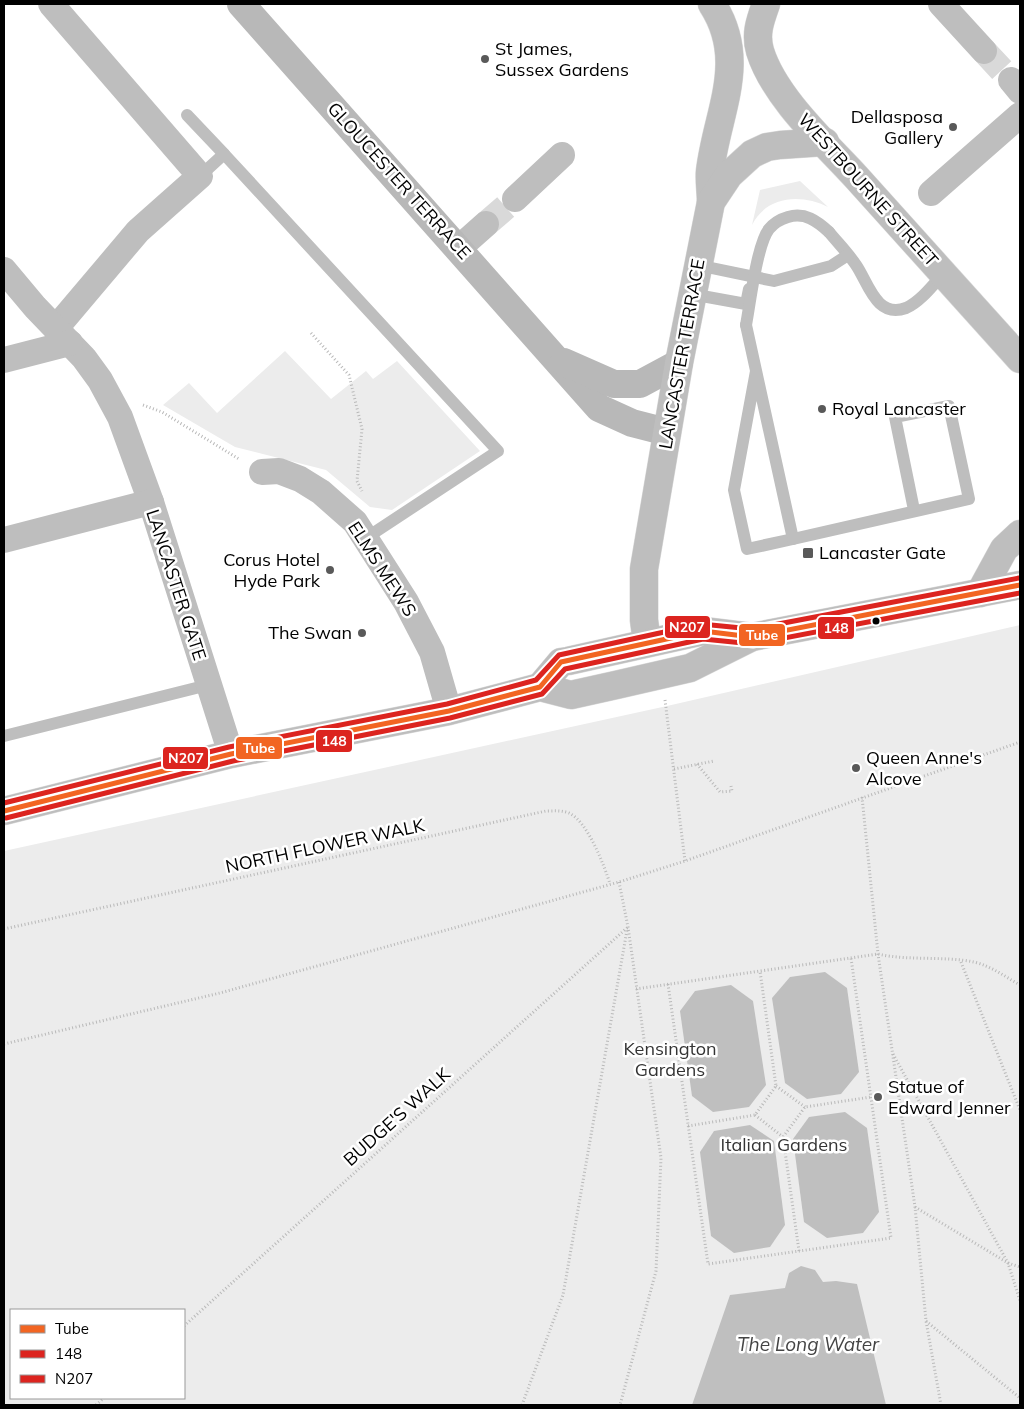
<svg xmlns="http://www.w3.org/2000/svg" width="1024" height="1409" font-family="Mulish,sans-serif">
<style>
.green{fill:#ececec;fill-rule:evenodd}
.water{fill:#bfbfbf}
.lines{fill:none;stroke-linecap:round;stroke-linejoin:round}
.street-tunnel{stroke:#d9d9d9;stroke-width:26;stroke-dasharray:26 13;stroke-linecap:butt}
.primary-casing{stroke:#dbdbdb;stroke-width:29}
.path{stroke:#b9b9b9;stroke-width:3;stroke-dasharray:1 2.5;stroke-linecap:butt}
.lane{stroke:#bebebe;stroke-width:12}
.street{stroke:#bebebe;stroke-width:26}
.secondary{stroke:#b8b8b8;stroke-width:28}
.primary{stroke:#bebebe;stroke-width:28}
.lane-bridge{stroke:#bebebe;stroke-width:12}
.bus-1-casing{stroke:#fff;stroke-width:9}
.bus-2-casing{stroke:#fff;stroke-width:9}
.bus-3-casing{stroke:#fff;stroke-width:9}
.bus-1{stroke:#f26522;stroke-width:5}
.bus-2{stroke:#dc241f;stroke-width:5}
.bus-3{stroke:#dc241f;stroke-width:5}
.poi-dot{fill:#595959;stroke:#fff;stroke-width:2}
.bus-dot{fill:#000;stroke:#fff;stroke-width:2}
.labels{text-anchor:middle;stroke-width:5;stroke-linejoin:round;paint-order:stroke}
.poi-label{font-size:18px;fill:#000;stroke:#fff;text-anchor:start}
.street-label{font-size:18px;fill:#000;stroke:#fff}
.park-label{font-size:18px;fill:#333;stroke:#fff}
.water-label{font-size:19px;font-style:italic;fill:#444;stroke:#fff}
.line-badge{stroke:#fff;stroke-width:2}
.badge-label{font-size:14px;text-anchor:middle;font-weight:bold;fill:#fff}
</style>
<rect width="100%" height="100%" fill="#fff"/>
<g class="green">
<path d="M800 181 828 207C802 194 767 195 752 225L760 190Z"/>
<path d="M285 351 331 399 366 371 373 379 397 361 480 451 392 510 370 507 326 470 235 447 163 405 189 383 217 413Z"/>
<path d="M1020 625V1405H4V851L667 706ZM11 1310H184V1398H11Z"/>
</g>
<g class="water">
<path d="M825 972 847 988 859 1072 841 1094 807 1099 785 1083 772 998 790 977Z"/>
<path d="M731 985 753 1001 766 1085 749 1107 713 1112 692 1096 680 1011 695 991Z"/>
<path d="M845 1112 867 1128 879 1212 863 1233 827 1238 804 1222 793 1139 809 1117Z"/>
<path d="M750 1125 774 1141 785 1225 770 1247 734 1253 711 1236 700 1152 714 1131Z"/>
<path d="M801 1266 815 1270 823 1282 836 1281 857 1284 886 1405H692L730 1295 785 1288 789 1273Z"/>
</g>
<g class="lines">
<g class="street-tunnel">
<path d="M984 51 1011 80"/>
<path d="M486 224 515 199"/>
</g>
<defs>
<g id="primary">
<path d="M766 4C760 21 755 34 760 51 774 97 825 143 857 178 911 238 966 299 1020 359"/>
<path d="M711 202C711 192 709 181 710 171 717 112 749 61 712 4"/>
<path d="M980 593 1004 549 1020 534"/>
<path d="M647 643 644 620V569L679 363 711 202 729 175 752 154 767 147 780 145 825 142"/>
<path d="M540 687 561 662 568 661 703 631 752 637"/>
<path d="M4 811 231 754 449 711 540 687 571 695 616 685 690 668 752 637 1020 585"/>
</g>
</defs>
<use href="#primary" class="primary-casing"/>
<g class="path">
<path d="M311 333 349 375 362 429 357 481 362 491"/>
<path d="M143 405 162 412 239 459"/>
<path d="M665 700 685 861"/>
<path d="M697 764 720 792 732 791 731 786"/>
<path d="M674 769 714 761"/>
<path d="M862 797 878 954 915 1207 926 1321 941 1405"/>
<path d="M619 882 628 927 661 1158 656 1271 620 1405"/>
<path d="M4 929 546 811C554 811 561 810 569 813 588 822 604 865 610 884"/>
<path d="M961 962 1020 1110"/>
<path d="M668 984 708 1264 891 1238 851 958"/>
<path d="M636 989 878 954C910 962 960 954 986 966 998 971 1009 979 1020 985"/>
<path d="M4 1044 220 993 619 882 685 861 1020 742"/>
<path d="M893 1054 1008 1263 1020 1301"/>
<path d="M776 1086 805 1107"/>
<path d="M755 1115 783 1137"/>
<path d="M688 1126 755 1115 776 1086 760 971"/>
<path d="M915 1207 1008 1263 1020 1267"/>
<path d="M799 1251 783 1137 805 1107 871 1097"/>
<path d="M926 1321 1020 1398"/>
<path d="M184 1326 628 927"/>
<path d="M96 1405 104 1398"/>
<path d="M522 1405 563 1295 627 930"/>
</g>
<g class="lane">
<path d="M187 115 224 154"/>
<path d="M200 176 224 154 498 451 366 538"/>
<path d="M829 232C838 243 848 253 856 265 868 282 876 319 906 308 920 302 933 285 943 274"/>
<path d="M697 265 774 281 831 266 848 255"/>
<path d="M691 294 746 304 749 289"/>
<path d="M746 325 793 539 747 549 734 490 756 371"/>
<path d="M793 539 969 499 949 406 895 417 914 510"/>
<path d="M4 736 208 685"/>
</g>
<g class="street">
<path d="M51 4 200 176 138 231 56 328"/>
<path d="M941 4 984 51"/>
<path d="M1011 80 1020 91"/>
<path d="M931 193 1020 115"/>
<path d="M515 199 562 155"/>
<path d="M459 248 486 224"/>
<path d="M4 270 35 307 84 358 100 380 120 417 151 502 231 754"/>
<path d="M4 360 70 343"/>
<path d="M262 472 279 471 300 479 321 492 355 522 406 602 432 652 449 711"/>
<path d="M4 540 151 502"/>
</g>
<g class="secondary">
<path d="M241 4 599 408 632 423 667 432"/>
<path d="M564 362 614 384H640L679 363"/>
</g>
<use href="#primary" class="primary"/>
<path class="lane-bridge" d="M746 325C750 304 757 244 769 229 774 223 781 219 788 217 805 212 817 221 829 232"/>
<defs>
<path id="bus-1" d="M4 811 231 754 449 711 540 687 561 662 703 631 752 637 1020 585"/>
<path id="bus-2" d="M6 818 233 761 450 718 542 694 565 669 703 639 753 644 1020 593"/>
<path id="bus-3" d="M4 803 229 747 447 704 536 680 559 655 701 624 752 629 1019 578"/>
</defs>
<use href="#bus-1" class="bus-1-casing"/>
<use href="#bus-2" class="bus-2-casing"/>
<use href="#bus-3" class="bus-3-casing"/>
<use href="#bus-1" class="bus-1"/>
<use href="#bus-2" class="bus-2"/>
<use href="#bus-3" class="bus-3"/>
</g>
<g class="poi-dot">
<circle cx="485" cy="59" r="5"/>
<circle cx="953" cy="127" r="5"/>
<circle cx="822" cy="409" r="5"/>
<rect x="802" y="547" width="12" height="12" rx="2.5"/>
<circle cx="330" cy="570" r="5"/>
<circle cx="362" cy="633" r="5"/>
<circle cx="856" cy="768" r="5"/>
<circle cx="878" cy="1097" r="5"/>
</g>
<circle class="bus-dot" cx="876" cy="621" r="4.5"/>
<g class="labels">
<g class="poi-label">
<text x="495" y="55">St James,<tspan x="495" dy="21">Sussex Gardens</tspan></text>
<text x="943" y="123" text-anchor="end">Dellasposa<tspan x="943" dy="21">Gallery</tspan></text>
<text x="832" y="415">Royal Lancaster</text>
<text x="819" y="559">Lancaster Gate</text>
<text x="320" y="566" text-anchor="end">Corus Hotel<tspan x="320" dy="21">Hyde Park</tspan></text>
<text x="352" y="639" text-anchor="end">The Swan</text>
<text x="866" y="764">Queen Anne's<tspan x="866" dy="21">Alcove</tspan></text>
<text x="888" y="1093">Statue of<tspan x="888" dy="21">Edward Jenner</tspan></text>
</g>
<g class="street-label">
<text transform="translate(399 181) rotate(48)" y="6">GLOUCESTER TERRACE</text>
<text transform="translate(868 190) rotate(48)" y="6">WESTBOURNE STREET</text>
<text transform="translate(682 354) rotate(-80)" y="6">LANCASTER TERRACE</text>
<text transform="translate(382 569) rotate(57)" y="6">ELMS MEWS</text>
<text transform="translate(176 585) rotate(72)" y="6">LANCASTER GATE</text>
<text transform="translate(325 846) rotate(-12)" y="6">NORTH FLOWER WALK</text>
<text transform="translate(397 1117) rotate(-42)" y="6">BUDGE'S WALK</text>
</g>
<g class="park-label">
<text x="670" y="1055">Kensington<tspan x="670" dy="21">Gardens</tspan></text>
<text x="784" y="1151">Italian Gardens</text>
</g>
<g class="water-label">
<text x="808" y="1351">The Long Water</text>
</g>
</g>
<g class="line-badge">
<rect x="664" y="615" width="47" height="24" rx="5" fill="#dc241f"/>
<rect x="817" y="616" width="38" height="24" rx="5" fill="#dc241f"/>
<rect x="738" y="623" width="48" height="24" rx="5" fill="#f26522"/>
<rect x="315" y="729" width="38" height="24" rx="5" fill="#dc241f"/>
<rect x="235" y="736" width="48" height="24" rx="5" fill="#f26522"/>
<rect x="162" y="746" width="47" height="24" rx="5" fill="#dc241f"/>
</g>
<g class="badge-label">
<text x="687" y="632">N207</text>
<text x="836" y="633">148</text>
<text x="762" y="640">Tube</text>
<text x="334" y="746">148</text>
<text x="259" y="753">Tube</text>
<text x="186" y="763">N207</text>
</g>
<rect width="1024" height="1409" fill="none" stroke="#000000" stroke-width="10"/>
<rect x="10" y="1309" width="175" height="90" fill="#ffffff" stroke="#999999"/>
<rect x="20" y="1325" width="25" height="8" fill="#f26522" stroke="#999999"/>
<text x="55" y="1334" font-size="15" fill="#000000">Tube</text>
<rect x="20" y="1350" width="25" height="8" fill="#dc241f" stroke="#999999"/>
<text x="55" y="1359" font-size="15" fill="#000000">148</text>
<rect x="20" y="1375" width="25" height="8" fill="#dc241f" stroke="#999999"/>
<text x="55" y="1384" font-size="15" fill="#000000">N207</text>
</svg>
